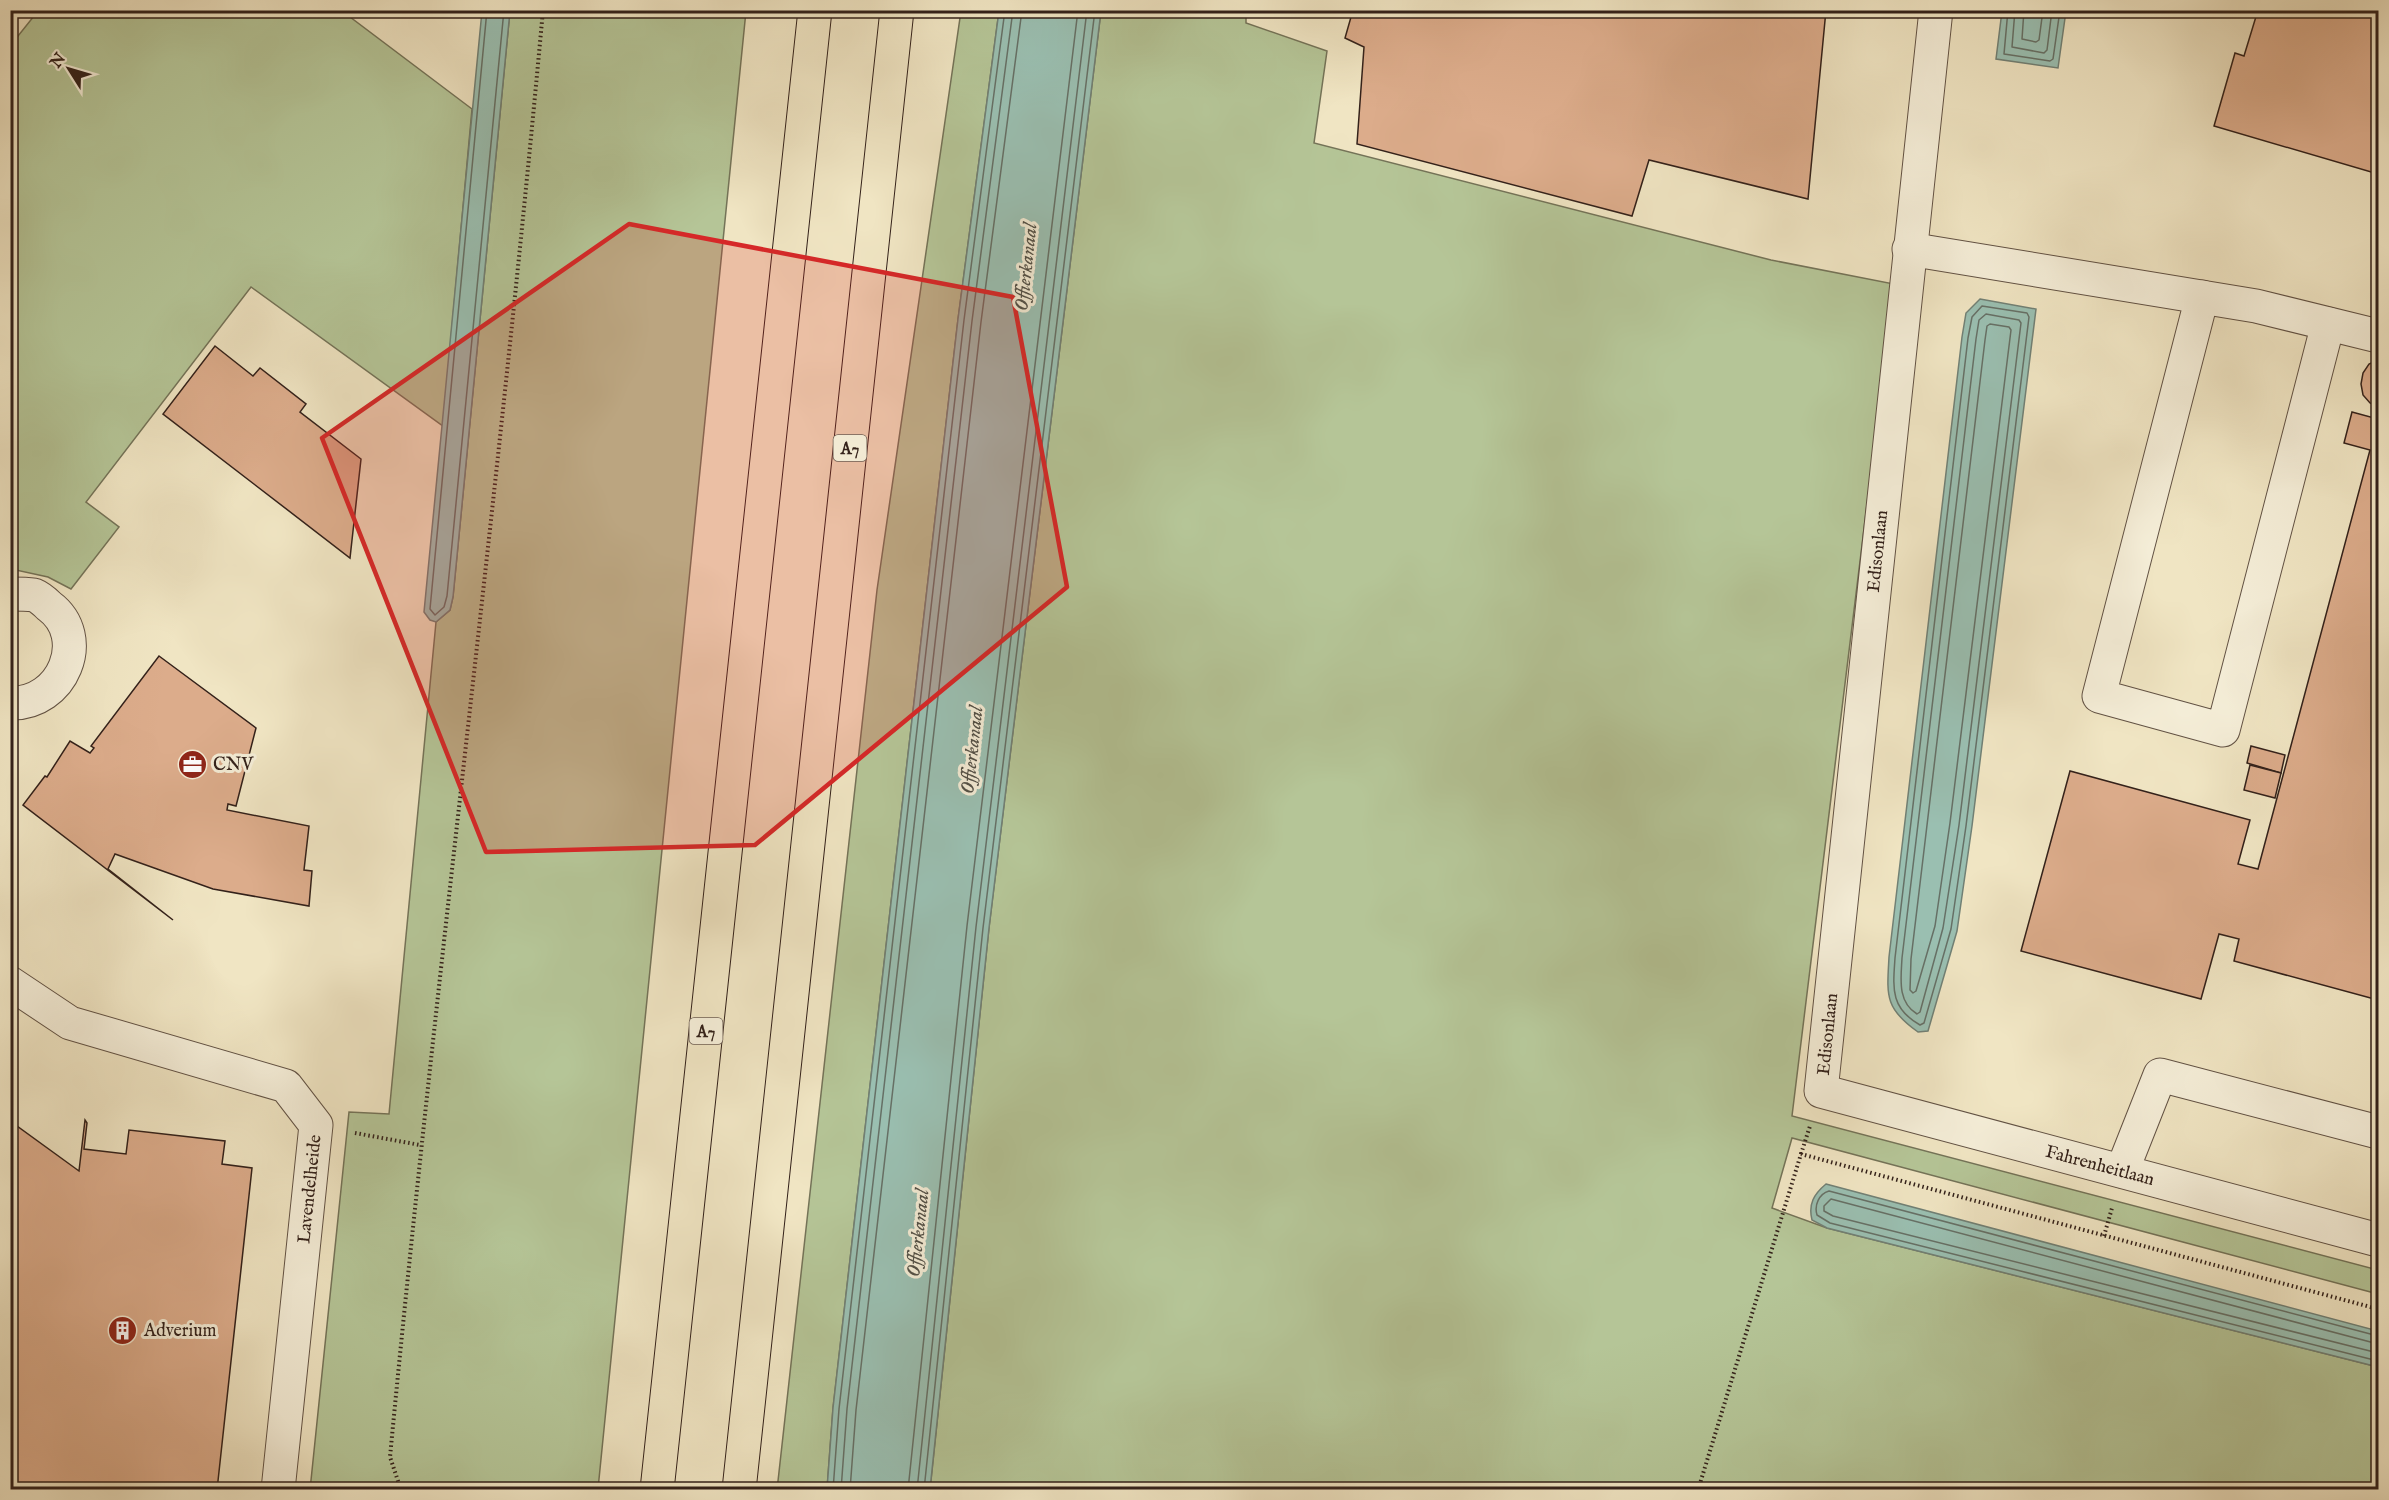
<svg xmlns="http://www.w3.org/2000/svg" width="2389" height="1500" font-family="'IM FELL English',serif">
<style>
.green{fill:#b5c597;stroke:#747358;stroke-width:1.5}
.water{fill:#9abfb1;stroke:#718075;stroke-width:1.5}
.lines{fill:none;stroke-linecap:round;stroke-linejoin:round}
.shore{stroke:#667066;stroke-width:1.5}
.building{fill:#dcac8b;stroke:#33211a;stroke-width:1.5}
.minor-casing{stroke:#625244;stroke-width:35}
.highway-casing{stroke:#33211a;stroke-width:35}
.path{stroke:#33211a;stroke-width:4;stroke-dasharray:1.5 3;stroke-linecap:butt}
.minor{stroke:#f5eed8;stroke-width:33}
.highway{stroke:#f0e5c3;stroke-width:33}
.marked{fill:#d62828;fill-opacity:0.2;stroke:#d62828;stroke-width:4.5;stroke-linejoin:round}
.labels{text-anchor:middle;stroke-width:6;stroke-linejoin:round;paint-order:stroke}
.shield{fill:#f5eed8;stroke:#6d5e53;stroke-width:1.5}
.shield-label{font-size:16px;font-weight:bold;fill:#33211a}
.street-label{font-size:18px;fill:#33211a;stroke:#f5eed8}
.poi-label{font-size:18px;fill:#33211a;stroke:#f5eed8;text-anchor:start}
.water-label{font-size:20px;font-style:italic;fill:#525047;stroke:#f5eed8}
</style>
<rect width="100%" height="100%" fill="#f0e5c3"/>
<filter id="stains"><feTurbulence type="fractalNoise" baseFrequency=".00333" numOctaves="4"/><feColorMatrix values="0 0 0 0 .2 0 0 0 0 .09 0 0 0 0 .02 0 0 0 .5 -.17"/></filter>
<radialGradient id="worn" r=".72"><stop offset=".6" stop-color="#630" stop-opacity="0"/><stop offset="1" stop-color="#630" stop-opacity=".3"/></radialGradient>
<g class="green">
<path d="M38 11H342L472 109 443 426 251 287 86 502 119 527 71 589 48 577 11 569 10 46Z"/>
<path d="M510 11H746L598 1489 310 1490 349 1112 389 1114 436 622 450 610 453 597Z"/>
<path d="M961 11H999L958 319 833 1408 827 1489 777 1490 877 590Z"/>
<path d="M1101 11H1246V23L1327 51 1314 143 1771 260 1894 284 1792 1116 2378 1270V1294L1792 1138 1772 1208 1827 1228 2378 1367V1489L930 1490 989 928Z"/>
</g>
<g class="water">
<path d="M482 11H510L453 597 450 610 436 622 430 620 424 612Z"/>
<path d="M999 11H1101L989 928 930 1489H827L833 1408 958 319Z"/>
<path d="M2002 11H2066L2058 68 1996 59Z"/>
<path d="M1980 299 2036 309 1972 826 1957 931 1928 1031 1918 1032C1884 1008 1887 995 1889 957L1962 337 1966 313Z"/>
<path d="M1826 1184 2378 1331V1367L1827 1228 1812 1220C1808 1204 1814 1194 1826 1184Z"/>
</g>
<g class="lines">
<g class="shore">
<path d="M487 10 430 609 435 615 444 607 447 596 504 10"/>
<path d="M2008 10 2004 54 2050 61 2053 59 2060 10"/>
<path d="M2015 10 2012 47 2044 53 2047 50 2052 10"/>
<path d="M2024 10 2022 39 2036 42 2039 40 2043 10"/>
<path d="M1982 306 2027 313 2029 317 1966 826 1951 929 1924 1023 1920 1025C1890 1008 1893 988 1895 958L1968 338 1972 317Z"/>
<path d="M1986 314 2019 320 2021 323 1959 825 1943 928 1920 1012 1917 1014C1897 1002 1901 978 1902 958L1976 339 1979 320Z"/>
<path d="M1990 324 2009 327 2011 330 1950 823 1935 926 1916 991 1913 993 1910 990 1911 959 1985 340 1987 326Z"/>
<path d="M2378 1336 1829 1191C1819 1194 1814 1205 1817 1215L1830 1223 2378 1361"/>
<path d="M2378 1344 1831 1199 1824 1206V1211L1833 1216 2378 1353"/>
<path d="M833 1490 839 1409 964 320 1005 10"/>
<path d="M841 1490 847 1409 972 321 1013 10"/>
<path d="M850 1490 856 1410 981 322 1022 10"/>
<path d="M908 1490 967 926 1078 10"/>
<path d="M917 1490 976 927 1087 10"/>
<path d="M924 1490 983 928 1095 10"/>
</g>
</g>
<g class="building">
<path d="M1353 10H1826L1808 199 1649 160 1632 216 1357 144 1364 47 1345 38Z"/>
<path d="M2258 10H2378V174L2214 126 2235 53 2244 56Z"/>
<path d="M215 346 253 376 260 368 306 404 300 412 361 459 350 558 163 414Z"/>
<path d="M2378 360V407L2370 403 2363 395 2361 384 2363 373 2369 364Z"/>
<path d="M2352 412 2378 419V1000L2234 961 2239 939 2219 934 2201 999 2021 951 2070 771 2250 820 2238 864 2258 869 2370 450 2344 443Z"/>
<path d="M159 656 256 728 236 806 228 804 227 810 309 826 304 870 312 871 309 906 213 889 115 854 108 869 173 920 23 805 45 776 47 777 70 741 90 753 94 748 91 746Z"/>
<path d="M2251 746 2285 755 2281 773 2247 763Z"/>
<path d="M2250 765 2281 773 2275 798 2244 790Z"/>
<path d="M85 1120 87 1123 84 1149 126 1154 129 1130 225 1141 222 1164 252 1168 217 1490H10V1121L79 1171Z"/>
</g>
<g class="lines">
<defs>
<g id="minor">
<path d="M1936 10 1821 1091 2378 1240"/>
<path d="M1909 249 2256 306 2378 336"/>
<path d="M2202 297 2099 696 2223 730 2328 324"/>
<path d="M10 594C18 594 27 594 34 595 39 597 45 602 49 606 91 637 63 705 10 703"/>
<path d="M10 983 70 1023 286 1086 316 1125 278 1490"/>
<path d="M2122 1171 2160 1075 2378 1132"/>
</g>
<g id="highway">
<path d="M657 1490 815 10"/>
<path d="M739 1490 897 10"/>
</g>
</defs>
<use href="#minor" class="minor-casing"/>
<use href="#highway" class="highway-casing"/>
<g class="path">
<path d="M10 20 18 10"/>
<path d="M355 1133 420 1145"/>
<path d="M1801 1154 1810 1126"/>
<path d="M2104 1236 2112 1208"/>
<path d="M401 1490 390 1457C436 974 499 493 543 10"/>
<path d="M1698 1490 1801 1154 2378 1309"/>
</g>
<use href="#minor" class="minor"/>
<use href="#highway" class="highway"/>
</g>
<path class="marked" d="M629 224 1013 297 1067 587 755 845 486 852 322 438Z"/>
<defs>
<symbol id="office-disc" viewBox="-11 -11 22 22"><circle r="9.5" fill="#8f2418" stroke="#f5eed8"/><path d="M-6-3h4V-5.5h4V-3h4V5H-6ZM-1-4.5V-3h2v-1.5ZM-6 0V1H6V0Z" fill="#fff"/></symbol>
<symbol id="building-disc" viewBox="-11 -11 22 22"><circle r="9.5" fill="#8f2418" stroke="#f5eed8"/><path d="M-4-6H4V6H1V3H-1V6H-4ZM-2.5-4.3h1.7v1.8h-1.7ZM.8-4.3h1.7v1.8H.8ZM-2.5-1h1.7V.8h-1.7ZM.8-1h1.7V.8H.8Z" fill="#fff"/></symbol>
</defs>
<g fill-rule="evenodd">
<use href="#office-disc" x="176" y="748" width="33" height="33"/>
<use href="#building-disc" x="106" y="1314" width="33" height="33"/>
</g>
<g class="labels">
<g class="shield">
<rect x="833.5" y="435" width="33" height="26" rx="4.5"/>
<rect x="689.5" y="1018" width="33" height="26" rx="4.5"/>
</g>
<g class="shield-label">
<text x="850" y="454">A7</text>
<text x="706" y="1037">A7</text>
</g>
<g class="street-label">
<text transform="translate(1877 551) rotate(-84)" y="6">Edisonlaan</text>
<text transform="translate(1827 1034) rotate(-84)" y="6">Edisonlaan</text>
<text transform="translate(2100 1165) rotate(15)" y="6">Fahrenheitlaan</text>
<text transform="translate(309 1189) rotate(-84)" y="6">Lavendelheide</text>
</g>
<g class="poi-label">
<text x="213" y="770">CNV</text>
<text x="144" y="1336">Adverium</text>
</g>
<g class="water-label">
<text transform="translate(1025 267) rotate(-84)" y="7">Offierkanaal</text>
<text transform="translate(971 750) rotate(-84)" y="7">Offierkanaal</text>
<text transform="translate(917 1233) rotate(-84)" y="7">Offierkanaal</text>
</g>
</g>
<rect width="2389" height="1500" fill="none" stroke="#f0e5c3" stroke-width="36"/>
<rect x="12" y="12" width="2365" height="1476" fill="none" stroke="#33211a" stroke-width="3"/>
<rect x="18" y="18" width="2353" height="1464" fill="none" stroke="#33211a" stroke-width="1.5"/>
<g transform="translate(69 69) rotate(307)" stroke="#f5eed8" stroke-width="4.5" paint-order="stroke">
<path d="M0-4.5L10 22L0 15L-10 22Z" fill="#33211a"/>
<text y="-9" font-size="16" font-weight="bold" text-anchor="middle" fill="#33211a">N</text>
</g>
<rect width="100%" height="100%" filter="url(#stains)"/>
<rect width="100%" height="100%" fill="url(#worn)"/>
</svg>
